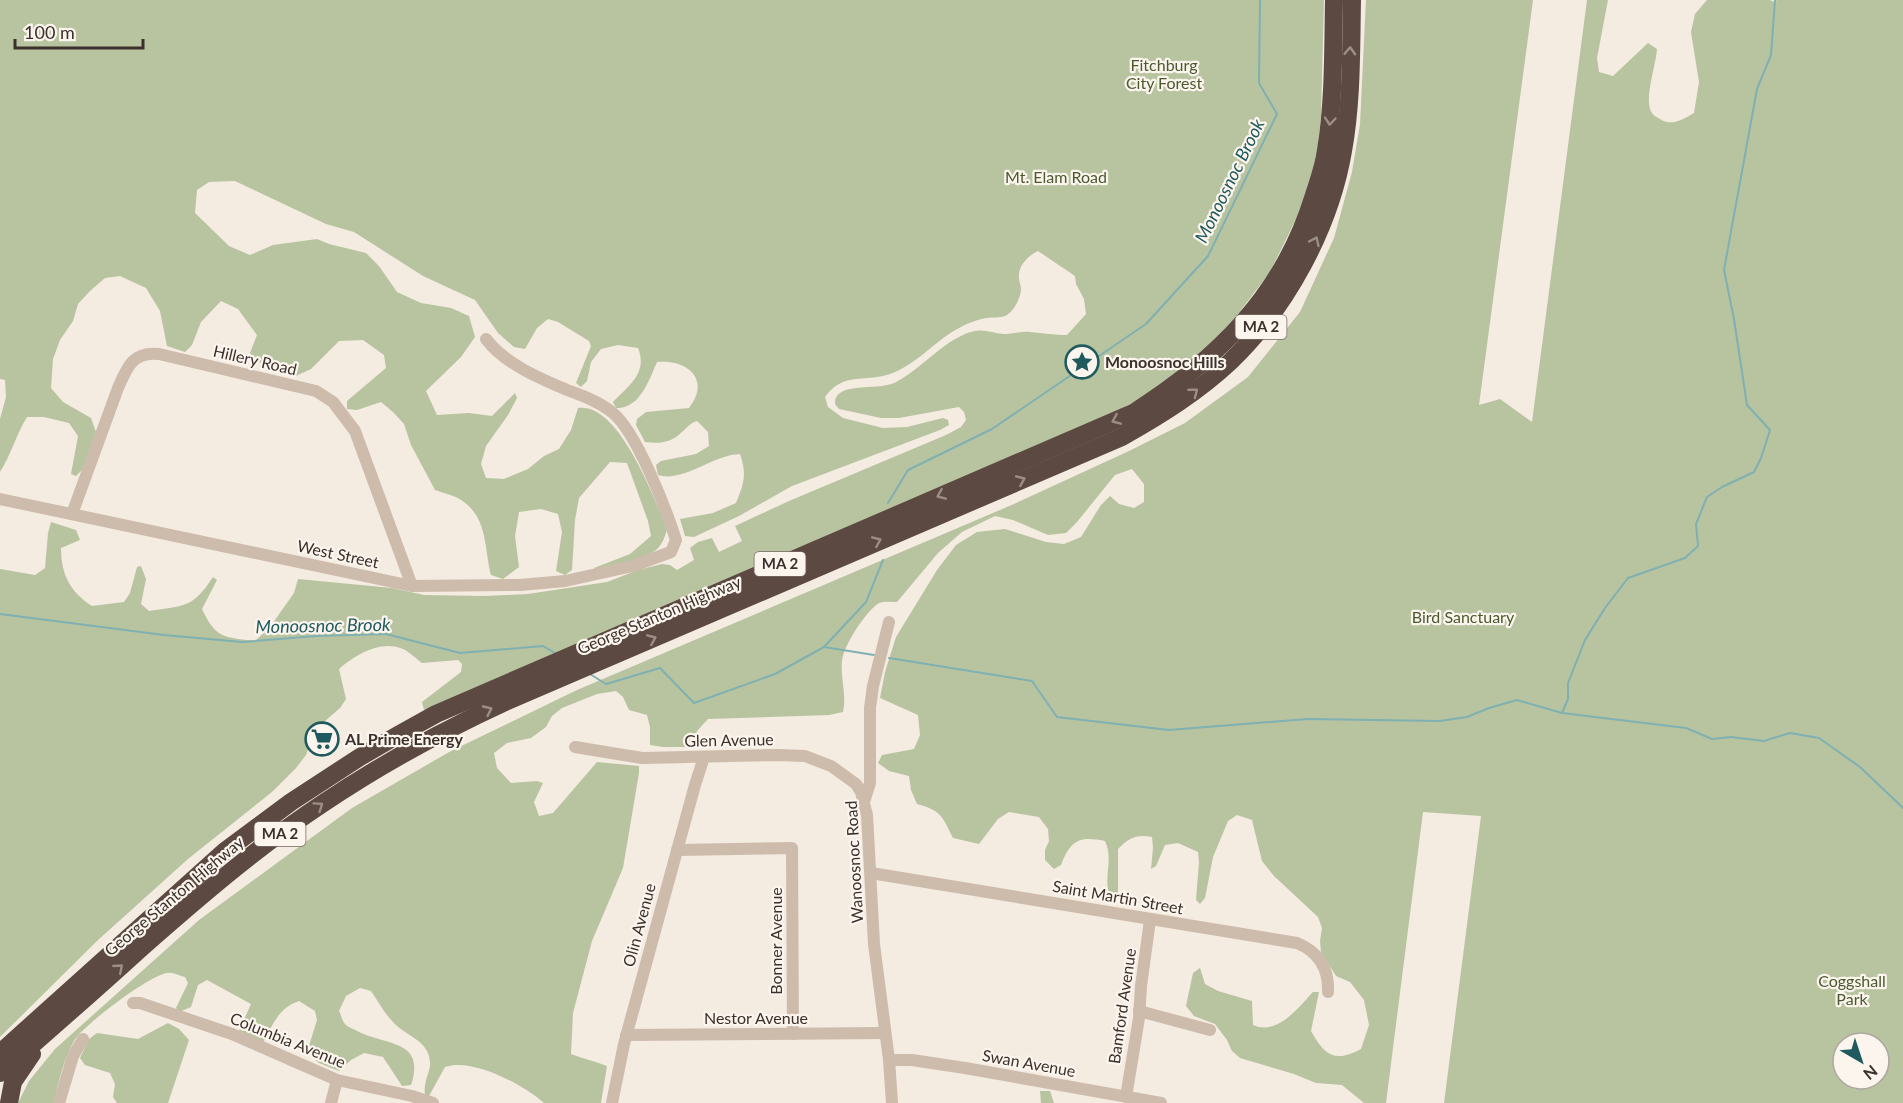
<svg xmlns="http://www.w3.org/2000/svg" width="1903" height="1103" font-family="Lato,sans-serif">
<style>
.green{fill:#b8c4a0;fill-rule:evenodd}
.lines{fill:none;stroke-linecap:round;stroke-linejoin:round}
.stream{stroke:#7fb0b2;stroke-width:2}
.minor{stroke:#cdbbac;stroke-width:12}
.highway{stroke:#5c4a42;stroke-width:18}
.oneway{stroke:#9c8e87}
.labels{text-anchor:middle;stroke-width:4.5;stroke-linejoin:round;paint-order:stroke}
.shield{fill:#fbf5ee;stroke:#756b66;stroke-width:1.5}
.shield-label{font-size:15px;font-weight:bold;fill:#3b302b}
.park-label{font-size:16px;fill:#4a5a2e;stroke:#fbf5ee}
.street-label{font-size:16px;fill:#3b302b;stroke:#fbf5ee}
.poi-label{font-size:16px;font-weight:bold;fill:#3b302b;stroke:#fbf5ee;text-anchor:start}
.water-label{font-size:18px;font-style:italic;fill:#1f5a5e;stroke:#fbf5ee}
</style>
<rect width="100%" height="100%" fill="#f4ebe1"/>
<g class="green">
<path d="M0 0H1324L1321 117 1316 162 1298 215 1270 272 1238 314 1201 356 1162 386 1093 425 432 708 424 710 422 702 461 672 462 664 458 660 422 663C416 659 410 652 403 649 382 639 354 655 339 669L346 699 340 708 325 721 311 741 306 755 296 768 272 792 188 859 98 940 0 1037V569L35 575 45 568 48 533 51 522 76 530 80 540 61 548C61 573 69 591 92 606L124 602 130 593 137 567 141 566 146 579 141 604 149 611C185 605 192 609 213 577L217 580 202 609C216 639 224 637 255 641L270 627 294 593 298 579 392 588 424 595 485 596 528 594 607 582 638 570 662 564 670 565 677 570 694 560 690 548 698 542 712 538 719 552 742 541 735 526 789 501 946 435 961 427 966 420 964 412 959 407 899 418H881L839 409 835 404C834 381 876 391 894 383 920 371 947 336 975 331 984 329 994 333 1003 334 1012 334 1021 331 1030 332 1044 333 1053 335 1067 335L1086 314 1084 299 1076 284 1075 276 1038 251C1029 255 1019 265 1019 275 1018 280 1021 284 1021 289 1021 297 1014 312 1005 316 1000 318 992 317 987 318 979 319 968 323 961 327 933 341 914 369 883 376 858 381 842 374 825 397L828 407 843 418 883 428 907 427 943 418 948 420 949 425 940 430 792 486 739 516 694 537 685 536 680 519 713 513 736 503C744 484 747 474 740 454 716 455 696 473 672 476 668 477 662 476 658 475L656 465 661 461 696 454 709 446 708 432 697 421C690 423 688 427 682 432 671 443 659 444 645 442L636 425 637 419 646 412 689 408C711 380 688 359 657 362 649 380 640 409 616 408L613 402C629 385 648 373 638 348L618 345 601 349 591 362 587 381 581 387 576 383 591 346 589 341 558 322 548 319 537 328 525 349 514 347 498 333 475 300 423 276 354 232 326 224 235 181 209 182 197 190 195 213 229 246 250 255 273 245 317 239 329 244 366 253 379 266 397 292 421 303 451 308 469 316 475 337 461 357 426 391 437 415 469 413 492 416 515 393 517 398 508 415 486 446 481 464 486 478 504 479 528 469 544 456 559 449 571 430 578 408C619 402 654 498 667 529 665 537 662 545 656 550 641 561 614 566 596 572L594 568 630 554 651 536 648 521 627 463 610 462 579 498 575 520 572 570 565 575 556 571 562 532 558 514 541 509 519 512 515 536 519 567 503 579 491 575C484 548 488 517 461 500 454 495 443 493 435 490L411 445 404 424 393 412 381 402 357 410 347 409V401L386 368 384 355 363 340 339 341 311 369 296 376 253 360 250 353 257 335 238 309 221 301 201 322 192 345 185 352 167 346 160 311 146 288 120 276 105 278 90 291 78 304 73 321 60 340 53 359 51 388 63 402 91 418 96 432 82 470 76 476 71 474 78 436 69 423 44 417H27C16 435 11 455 0 472V419L6 397 5 380 0 379Z"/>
<path d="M1366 0H1533L1479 405 1500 399 1532 422 1587 0H1608L1597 58 1599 72 1613 76 1648 43 1657 49C1656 66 1643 101 1652 113 1654 116 1657 117 1660 119 1671 127 1684 119 1694 113L1699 82 1691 32 1695 14 1707 0H1770L1774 2 1777 0H1903V1103H1444L1481 816 1423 812 1386 1103H1364L1342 1085 1316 1083 1294 1074 1240 1058 1232 1051 1227 1040 1215 1024 1194 1016 1186 1006 1193 973 1200 968 1205 984 1218 991 1252 1001 1253 1025C1277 1036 1298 1008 1313 992H1319L1311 1031C1325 1056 1335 1063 1361 1049L1369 1025 1364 1000 1350 982 1336 976 1321 952 1320 941 1322 928 1318 917 1274 876 1262 861 1252 820 1237 815 1228 821 1213 857 1205 898 1200 904 1196 900 1199 862 1198 852 1178 843 1165 845 1156 866 1151 869 1153 848 1152 837C1136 834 1129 838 1118 849V898L1113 902C1100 881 1115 862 1105 841 1079 836 1071 840 1061 865L1054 869 1045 860V850L1049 841 1048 829 1039 817 1009 812 998 819 979 844 953 838C942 816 942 811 917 804L911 790 909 776 889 771 878 763 882 755 914 749 920 735 918 715 880 698 885 672 896 637 937 570 956 545 977 532 1005 529 1046 542 1064 544 1081 537 1101 505 1110 496 1119 504 1134 508 1144 502V484L1132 469 1115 475 1077 522 1066 533 1048 535 1013 520 995 516 962 532 938 553 897 602C892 602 884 601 879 603 866 611 843 646 842 661 840 678 847 694 843 712L829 715 708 719 697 731 695 747H663L650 745V727L647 715 629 710 623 697 616 691 597 694 562 708 552 716 546 727 531 738 507 743 494 753 497 768 511 783 537 781 543 783 534 802 539 816 553 813 597 762 639 766V773L623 868 592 941 573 1013 571 1054C583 1059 595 1061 607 1066L601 1103H544C524 1085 472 1057 445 1067L429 1096 425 1095C423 1080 431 1072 430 1062 429 1040 405 1036 393 1022 384 1013 378 1001 371 991L360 988 346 996 339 1011C341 1014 342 1021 345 1024 347 1027 354 1029 357 1031 386 1046 426 1039 411 1085L402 1086 383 1057 364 1053 351 1060 339 1071 319 1063 307 1052 317 1020 315 1011 299 1001C278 1008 272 1026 263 1043L238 1033 251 1004 207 980 198 985 191 1007 179 1012 176 1008 188 983 185 977C180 976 173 972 167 973 150 975 83 1025 74 1041 64 1059 58 1082 54 1103H18L29 1081 55 1049 199 920 352 808 451 751 577 690 1014 504 1129 451 1185 423 1248 377 1300 312 1334 238 1352 172 1360 124ZM1843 1043H1879V1079H1843Z"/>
<path d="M168 1023 179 1029 189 1040 168 1103H117L113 1097 115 1084 110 1073 85 1065 80 1058 89 1039 97 1033 138 1039Z"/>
<path d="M1040 1091H1050L1054 1103H1041Z"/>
</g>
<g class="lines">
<g class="stream">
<path d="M888 503 908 470 992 429 1146 324 1208 256 1277 114 1259 83 1260 0"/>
<path d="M0 614 164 635 242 642 317 636 386 634 460 653 543 646 555 653"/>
<path d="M824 647 874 655"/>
<path d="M889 658 1032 681 1057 717 1169 730 1308 719 1440 721 1467 717 1489 708 1517 700 1562 713 1686 728 1712 739 1731 737 1764 741 1790 733 1819 738 1860 767 1903 808"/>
<path d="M590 674 606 684 660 668 694 703 775 674 824 647 866 602 883 560"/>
<path d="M1562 713 1568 699V683L1585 640 1605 608 1628 578 1685 558 1698 546 1696 524 1707 497 1722 487 1754 472 1761 458 1770 430 1747 405 1734 319 1724 270 1757 89 1771 55 1775 0"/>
</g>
<g class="minor">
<path d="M0 499 412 586 520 585 565 581 633 566 671 552 676 540C666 509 637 433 613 413 600 402 583 396 567 390 539 378 505 364 486 339"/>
<path d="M72 514 118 388C127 367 133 351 159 354L316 391 333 402 355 431 412 586"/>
<path d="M575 747 642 758 778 755 805 756 831 766 856 784 861 792 867 815 874 944 889 1060 892 1103"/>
<path d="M864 802 870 783V708L873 686 889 622"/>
<path d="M677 850 792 848 793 1034"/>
<path d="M871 873 1297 943C1319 952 1329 968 1328 992"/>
<path d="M133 1003H140L232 1034 337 1080 412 1096 433 1103"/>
<path d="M1139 1011 1210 1030"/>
<path d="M626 1035 885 1033"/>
<path d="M889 1060H912L965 1068 1161 1103"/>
<path d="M1126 1097 1139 1018 1141 986 1150 920"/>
<path d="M59 1103 73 1056 83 1039"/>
<path d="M331 1103 337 1080"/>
<path d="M612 1103 624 1044 695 785 704 757"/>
</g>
<g class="highway">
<path d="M0 1053 225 851 291 802 360 757 398 735 436 714 540 669 1133 413C1217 360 1283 295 1313 198 1318 182 1324 167 1326 150 1334 101 1333 50 1334 0"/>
<path d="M0 1073C47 1032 94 991 140 949 198 898 257 847 322 804 380 765 442 731 505 702L1122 437C1161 415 1198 392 1231 361 1287 307 1330 227 1343 151 1352 101 1351 50 1352 0"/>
<path d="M9 1103 13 1082 32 1054"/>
</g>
</g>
<defs><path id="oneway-chevron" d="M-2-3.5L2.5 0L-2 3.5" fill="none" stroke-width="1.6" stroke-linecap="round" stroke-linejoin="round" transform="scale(1.5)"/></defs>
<g class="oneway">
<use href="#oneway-chevron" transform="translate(1350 51) rotate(-88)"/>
<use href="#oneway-chevron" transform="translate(1330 121) rotate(95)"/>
<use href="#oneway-chevron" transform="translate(1315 241) rotate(-65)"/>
<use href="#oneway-chevron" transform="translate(1194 392) rotate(-38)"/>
<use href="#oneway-chevron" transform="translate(1116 420) rotate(157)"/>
<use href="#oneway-chevron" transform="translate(1021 480) rotate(-23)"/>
<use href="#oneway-chevron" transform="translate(941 495) rotate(157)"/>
<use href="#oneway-chevron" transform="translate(877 541) rotate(-23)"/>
<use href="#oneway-chevron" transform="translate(652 639) rotate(-23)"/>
<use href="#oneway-chevron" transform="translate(488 710) rotate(-25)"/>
<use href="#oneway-chevron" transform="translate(319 806) rotate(-35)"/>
<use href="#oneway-chevron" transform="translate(119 968) rotate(-41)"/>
</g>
<defs>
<symbol id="sight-ring" viewBox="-11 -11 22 22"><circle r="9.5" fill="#fbf5ee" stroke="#1f5a5e" stroke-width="1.5"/><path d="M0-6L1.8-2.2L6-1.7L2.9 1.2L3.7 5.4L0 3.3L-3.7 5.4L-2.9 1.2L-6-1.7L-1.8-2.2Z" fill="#1f5a5e"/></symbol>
<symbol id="supermarket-ring" viewBox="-11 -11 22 22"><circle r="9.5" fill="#fbf5ee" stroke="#1f5a5e" stroke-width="1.5"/><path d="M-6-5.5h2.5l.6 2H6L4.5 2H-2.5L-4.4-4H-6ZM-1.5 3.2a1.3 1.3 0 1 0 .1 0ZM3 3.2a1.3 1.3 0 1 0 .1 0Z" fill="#1f5a5e"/></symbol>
</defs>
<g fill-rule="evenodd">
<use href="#sight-ring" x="1063" y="343" width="38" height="38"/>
<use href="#supermarket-ring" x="303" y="720" width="38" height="38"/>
</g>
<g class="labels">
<g class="shield">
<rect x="1235.5" y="315" width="51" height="24" rx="4.5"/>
<rect x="754.5" y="552" width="51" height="24" rx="4.5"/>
<rect x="254.5" y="822" width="51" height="24" rx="4.5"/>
</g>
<g class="shield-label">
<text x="1261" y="332">MA 2</text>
<text x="780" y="569">MA 2</text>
<text x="280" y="839">MA 2</text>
</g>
<g class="park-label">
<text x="1164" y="71">Fitchburg<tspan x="1164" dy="18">City Forest</tspan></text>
<text x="1056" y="183">Mt. Elam Road</text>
<text x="1463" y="623">Bird Sanctuary</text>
<text x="1852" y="987">Coggshall<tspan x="1852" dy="18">Park</tspan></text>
</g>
<g class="street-label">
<text transform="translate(255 360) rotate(13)" y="6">Hillery Road</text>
<text transform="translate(338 554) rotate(12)" y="6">West Street</text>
<text transform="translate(659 615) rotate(-23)" y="6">George Stanton Highway</text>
<text transform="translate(729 740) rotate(-1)" y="6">Glen Avenue</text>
<text transform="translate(854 862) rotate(-93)" y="6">Wanoosnoc Road</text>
<text transform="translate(174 896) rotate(-40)" y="6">George Stanton Highway</text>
<text transform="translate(1118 897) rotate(10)" y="6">Saint Martin Street</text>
<text transform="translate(639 925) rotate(-75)" y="6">Olin Avenue</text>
<text transform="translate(776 941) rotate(-90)" y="6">Bonner Avenue</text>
<text transform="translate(1122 1006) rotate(-82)" y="6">Bamford Avenue</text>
<text x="756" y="1024">Nestor Avenue</text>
<text transform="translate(288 1040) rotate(22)" y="6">Columbia Avenue</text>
<text transform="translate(1029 1063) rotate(10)" y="6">Swan Avenue</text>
</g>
<g class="poi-label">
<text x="1105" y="368">Monoosnoc Hills</text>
<text x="345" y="745">AL Prime Energy</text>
</g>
<g class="water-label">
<text transform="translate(1230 181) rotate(-64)" y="6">Monoosnoc Brook</text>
<text transform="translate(323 626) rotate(-1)" y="6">Monoosnoc Brook</text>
</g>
</g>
<g transform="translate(1861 1061) rotate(141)"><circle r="28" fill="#fbf5ee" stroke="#aea6a0" stroke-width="1.5"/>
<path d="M0-4.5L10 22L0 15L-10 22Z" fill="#1f5a5e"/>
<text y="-9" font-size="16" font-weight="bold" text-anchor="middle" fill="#3b302b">N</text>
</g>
<path d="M15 39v9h128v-9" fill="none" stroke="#3b302b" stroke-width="3"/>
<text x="24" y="39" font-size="18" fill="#3b302b" stroke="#fbf5ee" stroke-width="4.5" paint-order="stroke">100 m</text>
</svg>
